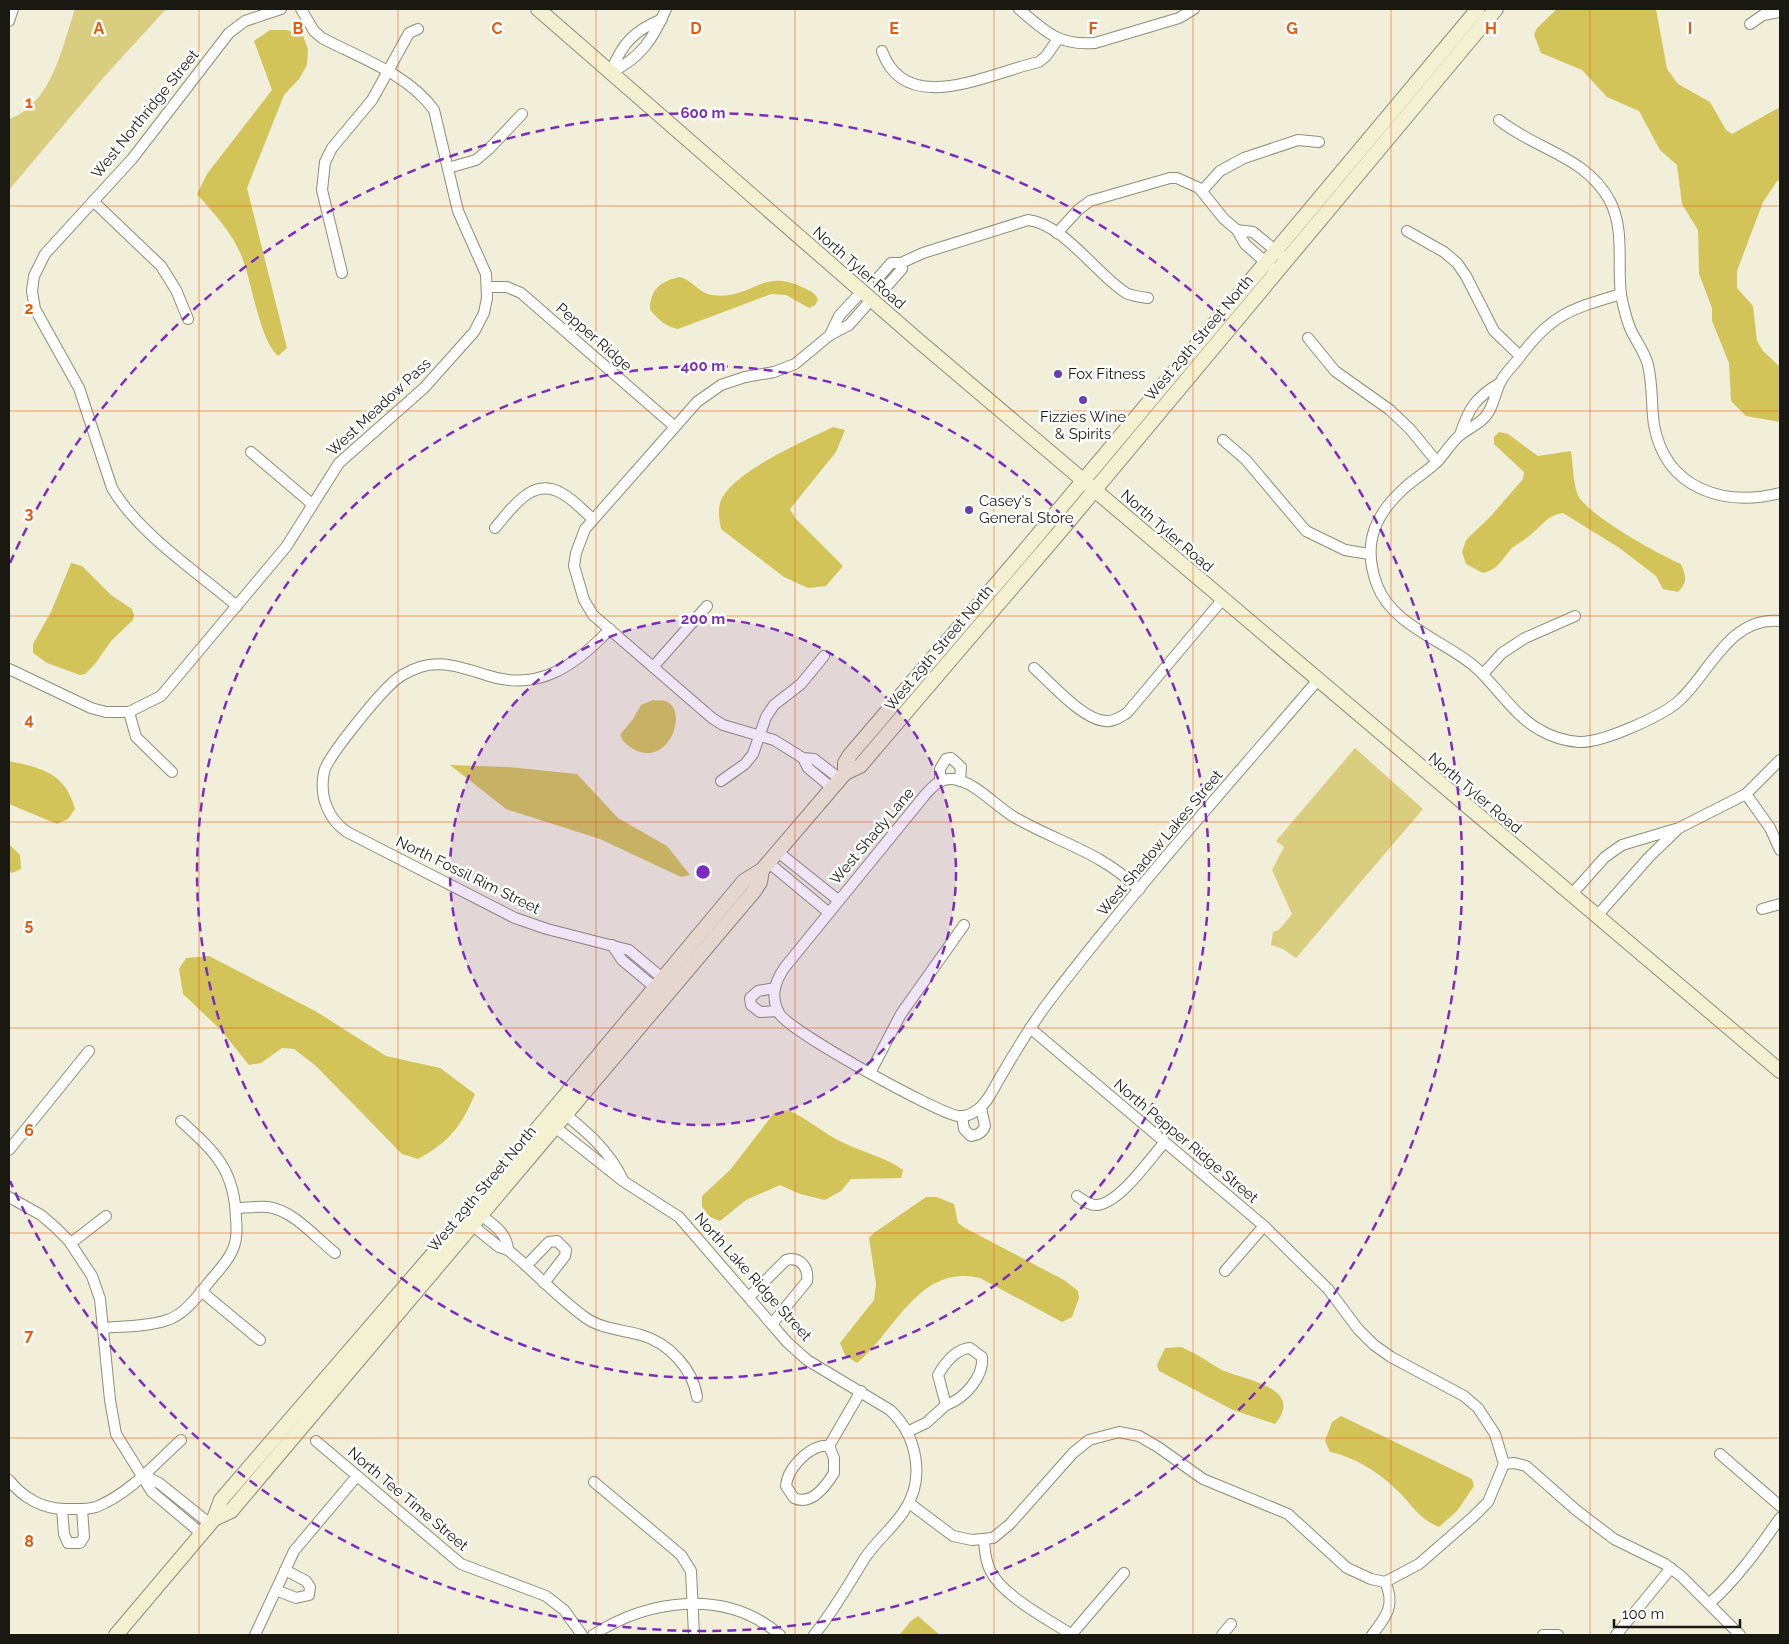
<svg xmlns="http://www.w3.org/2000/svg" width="1789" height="1644" font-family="Raleway,sans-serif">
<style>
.green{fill:#d9ce7f}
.water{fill:#d2c459}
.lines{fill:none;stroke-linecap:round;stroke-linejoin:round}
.street-casing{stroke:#8f8d79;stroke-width:12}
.secondary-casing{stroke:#8f8d79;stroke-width:16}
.street{stroke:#fff;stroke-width:10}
.secondary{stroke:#f4f0d2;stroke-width:14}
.grid{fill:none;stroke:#e8590c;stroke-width:1;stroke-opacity:0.55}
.ring{fill:none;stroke:#7b2cbf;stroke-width:2.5;stroke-dasharray:9 6}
.poi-dot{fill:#673eb6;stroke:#fff;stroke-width:2}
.labels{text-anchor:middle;stroke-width:5;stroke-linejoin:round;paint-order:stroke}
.street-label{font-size:15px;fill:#1a1911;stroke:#fff}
.poi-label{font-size:15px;fill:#1a1911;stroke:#fff;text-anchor:start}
.grid-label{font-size:16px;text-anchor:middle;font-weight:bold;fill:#e8590c;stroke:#fff;stroke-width:5;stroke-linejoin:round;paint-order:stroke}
.centre{fill:#7b2cbf;stroke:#fff;stroke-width:2.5}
.ring-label{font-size:15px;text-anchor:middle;font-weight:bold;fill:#7b2cbf;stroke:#fff;stroke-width:5;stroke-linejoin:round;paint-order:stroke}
</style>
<rect width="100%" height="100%" fill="#f1efda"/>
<g class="green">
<path d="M75 9H166L104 77 9 190V119C52 104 62 47 75 9Z"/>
<path d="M1355 748 1423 809 1296 958 1283 949 1271 945 1273 932 1279 930 1292 914 1272 870 1284 847 1276 841Z"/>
</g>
<g class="water">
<path d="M1557 9H1656L1667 69 1678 84 1710 102 1726 130 1732 134 1780 107V180L1777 181 1763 202 1737 271V288L1753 306 1757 341 1763 351 1780 367V422L1746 416 1731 401 1729 363 1712 321V308L1699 274 1698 230 1682 204 1677 165 1660 150 1639 111 1607 97 1582 70 1541 53 1534 35 1537 28Z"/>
<path d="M270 30H287L303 36 308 49 307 65 299 79 284 95 247 188 287 348 278 356C260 340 252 284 243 260 234 234 214 214 197 194L207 174 272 90 254 41Z"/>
<path d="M680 277C692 280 700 294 713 295 750 301 763 266 804 288 810 291 816 293 818 300L815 305 809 308 786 295 771 294 678 329C665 326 659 320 650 310 650 290 660 281 680 277Z"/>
<path d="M833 427 845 430 836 452 790 509 795 518 843 566 826 586 808 588 784 577 721 529C719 518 717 508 722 498 738 469 803 442 833 427Z"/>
<path d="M1499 432 1508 434 1538 456 1571 451C1573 464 1573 480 1577 493 1584 514 1660 555 1681 564 1686 576 1688 582 1678 592L1663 589 1656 576 1618 547 1563 513C1547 515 1540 528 1528 537 1523 541 1517 544 1512 548 1502 559 1499 569 1483 573L1466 564 1462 552 1466 540 1491 516 1523 479 1524 472 1494 444V437Z"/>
<path d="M71 563 82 566 111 595 132 609 134 615 133 620 112 640 94 665 85 674 80 675 47 663 33 653V644L51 612Z"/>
<path d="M653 700C656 701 662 700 665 701 690 709 669 769 633 749 627 745 623 742 620 735L633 719 641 705Z"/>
<path d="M9 761C42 768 65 773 75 809L68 819 57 824 9 804Z"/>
<path d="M450 765 507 767 577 774 618 818 667 846 690 875 681 877 600 839 506 809Z"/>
<path d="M9 844 20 855 21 869 12 873 9 871Z"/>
<path d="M209 956 317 1012 386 1056 440 1068 475 1094C461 1127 449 1142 418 1159L402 1154 316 1066 294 1049 282 1048 261 1063 249 1065 220 1029 183 994 179 969 186 958Z"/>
<path d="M788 1110C808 1119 823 1133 842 1142 863 1153 884 1156 903 1170L901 1178 851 1179 841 1191 825 1200 800 1194 780 1185 746 1200 720 1221 710 1217 702 1207V1196L730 1170 774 1113Z"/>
<path d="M926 1197H937L954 1204 958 1223 965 1228 1064 1280 1078 1291 1079 1298 1072 1317 1062 1322 980 1278C919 1263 895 1332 857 1363L845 1355 840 1343 874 1300 876 1284 869 1238 874 1233Z"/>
<path d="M1181 1347C1196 1353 1208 1362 1222 1370 1240 1379 1307 1387 1275 1424L1233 1410 1159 1371 1157 1365 1165 1348Z"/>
<path d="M1341 1416 1472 1479 1474 1486 1457 1511 1439 1527C1418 1518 1413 1506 1398 1491 1380 1473 1355 1457 1330 1452L1325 1441 1332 1422Z"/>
<path d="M918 1616 940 1635H899L911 1621Z"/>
</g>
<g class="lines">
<defs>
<g id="street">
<path d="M1019 9C1044 31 1059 46 1095 43L1179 18 1194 9"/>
<path d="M9 21 13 9"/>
<path d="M1750 24 1763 15 1780 12"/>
<path d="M882 51C906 119 991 72 1039 62L1046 56 1058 39"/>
<path d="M611 72C641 58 653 39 666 9"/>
<path d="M611 72C622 43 634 31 662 19"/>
<path d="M1499 120C1536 150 1586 156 1610 201 1625 231 1617 263 1621 295 1623 305 1626 318 1630 328 1635 340 1645 352 1648 365 1653 386 1651 405 1654 425 1666 490 1725 507 1780 493"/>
<path d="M448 168 476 160 489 149 522 114"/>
<path d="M1202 191 1220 171 1244 158 1298 140 1319 142"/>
<path d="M93 201 161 266 176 290 188 319"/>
<path d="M1237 230 1253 232 1286 259"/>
<path d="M1407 231 1444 252 1457 263 1466 276 1494 331 1520 356"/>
<path d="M1057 233 1078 210 1090 201 1170 178H1177L1199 188 1224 219 1237 230 1245 244 1271 267"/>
<path d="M891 263H901L902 269 887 286 880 285 878 278Z"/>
<path d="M901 263 923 253 1028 220C1064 224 1096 274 1126 293 1132 296 1141 297 1148 298"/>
<path d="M342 273 322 190 325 162 332 148 372 100 409 33 418 29"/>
<path d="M487 287H507L521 293 674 426"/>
<path d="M1621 294C1571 309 1551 314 1519 358 1513 366 1504 374 1500 383 1494 395 1494 407 1485 417 1478 425 1467 429 1459 436 1451 443 1445 453 1438 461 1430 469 1419 476 1409 484 1376 512 1361 542 1377 585 1392 625 1443 640 1474 666 1496 685 1514 716 1540 730 1552 737 1566 741 1579 742 1602 743 1663 716 1680 700 1710 672 1730 616 1780 621"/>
<path d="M830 335 839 316 862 291"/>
<path d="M1308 338 1335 371 1390 410 1410 429 1437 462"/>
<path d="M1460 435C1468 409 1476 397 1500 383"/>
<path d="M1223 440 1246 460 1306 531 1345 550 1369 554"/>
<path d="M251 452 312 504"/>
<path d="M495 528C512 508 533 475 563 494 574 500 583 511 593 519"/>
<path d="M237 606C197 572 138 533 112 488L79 388 35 309 32 291 34 276 45 254 132 159 229 33 245 21 281 9"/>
<path d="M610 629C576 665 538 693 486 675 464 668 443 660 420 667 408 671 396 678 388 687 375 700 327 757 324 772 319 796 328 819 347 832L515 918 547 929 629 950 667 982"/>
<path d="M653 667 707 606"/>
<path d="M1034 668C1052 684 1083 720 1106 721 1114 722 1120 717 1127 713L1222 600"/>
<path d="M9 669 91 708 106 712H129L161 696 286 547 339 463 424 388 474 332 484 313 487 298 486 274 458 211 434 110C408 74 360 58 322 38L314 31 301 9"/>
<path d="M1483 674 1502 653 1525 638 1575 616"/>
<path d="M129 712 136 737 172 772"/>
<path d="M803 758 808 768 832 788"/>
<path d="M840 779 814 759 803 758 774 740 723 725 712 718 593 615 584 600 574 566 576 553 585 529 697 402 721 385 745 377 774 372 795 364 830 335 849 325 871 300"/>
<path d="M721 781 745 764 753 754 766 717 774 705 801 684 824 656"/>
<path d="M940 782V769L946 759 951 758 961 767 960 781"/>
<path d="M1746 794 1770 828 1780 850"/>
<path d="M778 852 838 900"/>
<path d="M769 863 828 912"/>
<path d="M1139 890C1104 853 1057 842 1014 817 995 806 976 782 953 779 940 778 933 786 925 795L785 967C775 981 770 996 779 1013 787 1030 937 1113 958 1116 965 1117 972 1114 977 1110 988 1103 994 1087 1001 1076 1016 1050 1032 1024 1050 1000 1134 890 1227 786 1317 681"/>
<path d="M1571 895 1605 857 1622 845 1679 828 1746 794 1780 760"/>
<path d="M1762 909 1780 904"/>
<path d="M1596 917 1650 856 1677 830"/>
<path d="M612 945 622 960 659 991"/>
<path d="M775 988 758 991 750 998 751 1005 760 1012 778 1011"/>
<path d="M1030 1028 1264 1226 1328 1289 1358 1329 1374 1345 1391 1357 1464 1396 1478 1408 1495 1434 1504 1464"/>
<path d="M870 1073 901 1014 964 925"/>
<path d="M560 1110C586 1131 609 1150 623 1180"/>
<path d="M962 1116 964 1129 971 1136C978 1135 983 1132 985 1126L981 1108"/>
<path d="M550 1123 623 1181 679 1217 787 1342 807 1360 890 1410C917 1435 926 1479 904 1511 893 1528 876 1541 865 1558 848 1585 834 1611 814 1635"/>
<path d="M9 1150 89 1051"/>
<path d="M1077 1196C1083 1200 1090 1206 1098 1205 1121 1201 1149 1160 1164 1143"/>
<path d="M9 1197 41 1215 55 1227 69 1241 92 1276 100 1299 110 1400 116 1434 152 1492 202 1534"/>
<path d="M236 1208C246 1208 258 1206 268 1207 293 1210 316 1238 335 1253"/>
<path d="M477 1212C490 1223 507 1231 508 1250"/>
<path d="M467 1221 499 1247 508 1250C535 1272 558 1298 586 1318 602 1329 623 1330 641 1335 669 1343 693 1369 697 1397"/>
<path d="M71 1243 106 1216"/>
<path d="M526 1266 549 1242 557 1241 566 1250 565 1256 544 1283"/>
<path d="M1225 1271 1264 1226"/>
<path d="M201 1291 260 1340"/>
<path d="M749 1297 786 1260C800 1256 809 1268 807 1281L772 1324"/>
<path d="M103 1328C124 1326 147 1327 167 1320 184 1315 198 1296 209 1282 217 1272 228 1262 233 1249 237 1240 237 1229 236 1219 235 1170 215 1152 181 1121"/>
<path d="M970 1348 982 1357C984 1377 964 1399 946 1405L938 1375C945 1363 956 1349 970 1348Z"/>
<path d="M907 1432 926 1423 946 1405"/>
<path d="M316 1441 461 1564 546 1596 564 1610 582 1635"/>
<path d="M822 1446H829L834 1458V1473C826 1486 811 1506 794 1498L786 1486C787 1470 805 1450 822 1446Z"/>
<path d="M829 1446 861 1391"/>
<path d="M1720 1454 1780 1506"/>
<path d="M1504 1464 1514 1463 1526 1466 1576 1510 1614 1539 1665 1564 1681 1576 1740 1635"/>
<path d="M143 1475 159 1483 210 1524"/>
<path d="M9 1480C23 1498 43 1509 65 1509 75 1509 86 1510 96 1507 129 1494 156 1463 181 1440"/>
<path d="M594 1482 681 1555 691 1571 694 1635"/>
<path d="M909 1503 953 1536 972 1540 993 1538 1010 1524 1073 1453 1089 1440 1119 1432 1139 1436 1158 1447 1203 1479 1288 1514 1347 1568 1371 1579 1385 1582"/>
<path d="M62 1509 64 1534 68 1543H80L84 1537 82 1509"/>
<path d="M984 1540C985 1551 985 1560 990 1570 1002 1596 1048 1619 1072 1635"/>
<path d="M1385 1582 1419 1564 1473 1517 1488 1502 1504 1464"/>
<path d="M276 1590 296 1598 309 1595 310 1587 306 1581 285 1570"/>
<path d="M1710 1603C1737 1579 1759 1548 1780 1518"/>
<path d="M255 1635 294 1551 357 1476"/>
<path d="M593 1635C649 1599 726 1588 780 1635"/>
<path d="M1071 1635 1124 1573"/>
<path d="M1222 1635 1231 1624"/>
<path d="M1372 1635C1386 1617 1396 1605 1385 1582"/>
<path d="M1543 1635H1558"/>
<path d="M1616 1635 1671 1568"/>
</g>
<g id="secondary">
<path d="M538 9 920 342 1780 1071"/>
<path d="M845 773V763L850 755 1021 555 1478 9"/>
<path d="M214 1519 231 1511 755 890 760 882 762 870"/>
<path d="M116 1635 214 1519 221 1500 433 1254 744 881 762 870 845 773 860 766 1063 528 1496 9"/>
</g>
</defs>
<use href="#street" class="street-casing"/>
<use href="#secondary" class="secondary-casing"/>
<use href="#street" class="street"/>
<use href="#secondary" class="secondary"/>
</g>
<path class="grid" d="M199 9V1635M398 9V1635M596 9V1635M795 9V1635M994 9V1635M1193 9V1635M1391 9V1635M1590 9V1635M9 206H1780M9 411H1780M9 616H1780M9 822H1780M9 1028H1780M9 1233H1780M9 1438H1780"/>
<circle cx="703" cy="872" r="253" fill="#7b2cbf" fill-opacity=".12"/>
<g class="ring">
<circle cx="703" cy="872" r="253"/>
<circle cx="703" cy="872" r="506"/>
<path d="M10 563A759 759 0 1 1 10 1181"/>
</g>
<g class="poi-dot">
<circle cx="1058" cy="374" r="5"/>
<circle cx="1083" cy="400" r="5"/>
<circle cx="969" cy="510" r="5"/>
</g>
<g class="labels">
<g class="street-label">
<text transform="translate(145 114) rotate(-51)" y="5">West Northridge Street</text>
<text transform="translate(859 268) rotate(41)" y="5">North Tyler Road</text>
<text transform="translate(594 337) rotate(41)" y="5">Pepper Ridge</text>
<text transform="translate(1199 338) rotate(-50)" y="5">West 29th Street North</text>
<text transform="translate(379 407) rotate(-43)" y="5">West Meadow Pass</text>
<text transform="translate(1167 531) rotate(41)" y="5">North Tyler Road</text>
<text transform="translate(939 648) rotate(-50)" y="5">West 29th Street North</text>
<text transform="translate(1475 793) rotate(40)" y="5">North Tyler Road</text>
<text transform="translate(872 836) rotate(-50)" y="5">West Shady Lane</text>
<text transform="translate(1160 843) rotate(-50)" y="5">West Shadow Lakes Street</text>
<text transform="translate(468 875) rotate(26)" y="5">North Fossil Rim Street</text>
<text transform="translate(1186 1141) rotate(40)" y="5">North Pepper Ridge Street</text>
<text transform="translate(482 1189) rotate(-50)" y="5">West 29th Street North</text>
<text transform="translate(753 1277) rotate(48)" y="5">North Lake Ridge Street</text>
<text transform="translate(408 1499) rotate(40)" y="5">North Tee Time Street</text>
</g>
<g class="poi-label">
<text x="1068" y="379">Fox Fitness</text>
<text x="1083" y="422" text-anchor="middle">Fizzies Wine<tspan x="1083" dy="17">&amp; Spirits</tspan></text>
<text x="979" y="506">Casey's<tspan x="979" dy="17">General Store</tspan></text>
</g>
</g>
<g class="grid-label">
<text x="99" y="34">A</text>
<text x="298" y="34">B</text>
<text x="497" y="34">C</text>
<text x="696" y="34">D</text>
<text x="894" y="34">E</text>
<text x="1093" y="34">F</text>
<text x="1292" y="34">G</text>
<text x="1491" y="34">H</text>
<text x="1690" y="34">I</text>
<text x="29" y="108">1</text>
<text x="29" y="314">2</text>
<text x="29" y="519">3</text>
<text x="29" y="725">4</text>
<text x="29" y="930">5</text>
<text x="29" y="1136">6</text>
<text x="29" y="1341">7</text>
<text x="29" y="1547">8</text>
</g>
<circle cx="703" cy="872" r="8" class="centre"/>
<g class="ring-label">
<text x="703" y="118">600 m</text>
<text x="703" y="371">400 m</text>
<text x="703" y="624">200 m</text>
</g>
<rect width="1789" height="1644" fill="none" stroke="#1a1911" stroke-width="20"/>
<path d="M1614 1619v8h126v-8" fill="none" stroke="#1a1911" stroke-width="2.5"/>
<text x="1622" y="1619" font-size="15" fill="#1a1911" stroke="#ffffff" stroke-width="4" paint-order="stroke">100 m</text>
</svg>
